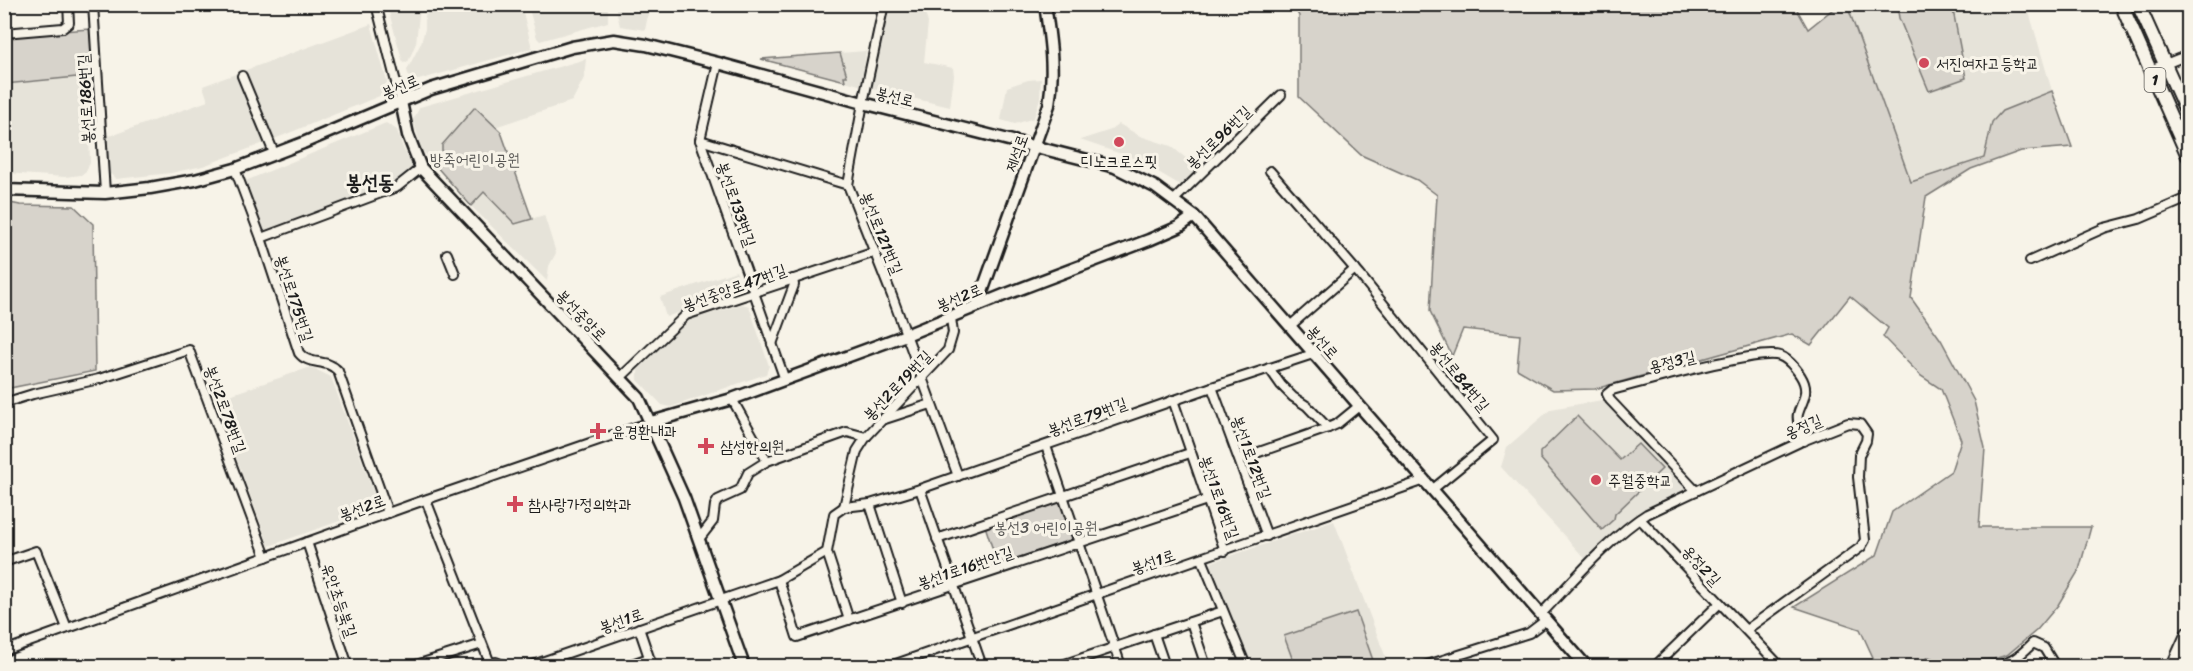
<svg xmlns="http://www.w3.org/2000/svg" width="2193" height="671" font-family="Sriracha,'Poor Story',sans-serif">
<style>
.built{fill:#e6e3d9}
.green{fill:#d7d3cb;stroke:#7a7874;stroke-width:1.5}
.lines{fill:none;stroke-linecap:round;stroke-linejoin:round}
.street-casing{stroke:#1c1c1c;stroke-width:12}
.secondary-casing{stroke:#1c1c1c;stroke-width:15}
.primary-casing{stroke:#1c1c1c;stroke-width:16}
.street{stroke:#f7f3e8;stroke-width:8}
.secondary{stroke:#f7f3e8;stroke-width:10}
.primary{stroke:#f7f3e8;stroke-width:12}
.poi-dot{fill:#d1495b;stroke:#f7f3e8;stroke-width:2}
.labels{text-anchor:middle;stroke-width:6;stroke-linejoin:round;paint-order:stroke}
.shield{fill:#f7f3e8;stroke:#5e5c59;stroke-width:1.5}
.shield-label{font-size:15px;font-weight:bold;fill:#1c1c1c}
.poi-label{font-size:16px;fill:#1c1c1c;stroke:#f7f3e8;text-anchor:start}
.street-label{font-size:16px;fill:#1c1c1c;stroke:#f7f3e8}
.park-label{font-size:16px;fill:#545351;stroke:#f7f3e8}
.quarter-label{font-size:20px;font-weight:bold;fill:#1c1c1c;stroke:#f7f3e8}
</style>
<rect width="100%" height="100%" fill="#f7f3e8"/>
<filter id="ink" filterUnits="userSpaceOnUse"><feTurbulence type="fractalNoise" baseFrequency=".0167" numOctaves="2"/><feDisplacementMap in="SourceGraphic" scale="12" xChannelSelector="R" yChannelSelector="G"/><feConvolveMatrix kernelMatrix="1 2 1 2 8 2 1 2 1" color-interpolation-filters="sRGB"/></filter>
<g filter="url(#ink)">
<g class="built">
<path d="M387 5H424L419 15 416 43 408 62 403 63Z"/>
<path d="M432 5H521L532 48 415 81 409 78 407 70 421 43 425 29V16Z"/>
<path d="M528 5H608V22L540 41 537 38Z"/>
<path d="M615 5H650L645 30 620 26Z"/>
<path d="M892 5H923L928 23 924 62 953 68 954 76 950 107 874 89 873 85 887 18Z"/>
<path d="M1847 5H2027L2052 91 2002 111 1992 122 1985 158 1911 182Z"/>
<path d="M371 24 387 82 382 95 272 140 250 86 244 89 264 143 203 166 171 173 116 179 107 171 106 136 113 135 208 101 203 86Z"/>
<path d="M866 51 862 84 859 85 845 81 844 76H847L840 53Z"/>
<path d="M586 59 584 78 572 101 495 127 475 107 435 165 422 150 413 120 420 107Z"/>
<path d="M87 76 90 163 86 171 81 175 65 177 5 173V84Z"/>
<path d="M1041 79 1040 98 1034 118 1015 124 1001 120 1007 87 1028 80Z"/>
<path d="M386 123 397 130 403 148 413 167 401 177 390 185 261 232 243 182Z"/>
<path d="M1119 124 1140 136 1171 146 1198 168 1182 186 1136 159 1080 140 1111 130Z"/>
<path d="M484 192 515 224 544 215 556 253 549 266 547 281 471 206Z"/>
<path d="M736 271 741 286 736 293 666 317 660 297Z"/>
<path d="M742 304 749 306 769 366 766 374 671 407 662 405 638 380V370L687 321Z"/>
<path d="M311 367 331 377 379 507 269 546 215 400Z"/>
<path d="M1602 400 1692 493 1647 514 1590 564 1501 467 1507 447 1551 409Z"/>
<path d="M1334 521 1389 666H1251L1211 566 1212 562Z"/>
</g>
<g class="green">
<path d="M1794 4 1808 29 1838 5H1847L1911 182 1984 158 1992 122 2002 111 2052 91 2072 147 2021 151 1971 169 1926 197 1911 298 1941 340 1974 401 1985 448 1979 527H2091L2079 570 2058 605 2037 630 2007 655 1994 659 1942 662 1929 657 1915 666H1877L1860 629 1794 607 1877 555 1892 512 1951 471 1961 440 1941 389 1921 376 1883 337 1888 328 1850 296 1811 345 1792 334 1595 389 1553 390 1517 369 1520 335 1463 329 1452 356 1430 311 1437 195 1417 180 1361 155 1299 97V16L1293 5Z"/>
<path d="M1897 5H1952L1966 78 1929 91 1899 18Z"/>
<path d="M90 29 92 70 87 76 5 84V35Z"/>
<path d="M840 53 847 76H844L845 81 761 59Z"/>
<path d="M475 107 501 132 532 219 515 224 484 192 471 206 435 165 442 156V145Z"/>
<path d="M5 202 20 205 74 206 93 224 95 371 5 389Z"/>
<path d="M1577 416 1620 460 1638 444 1662 469 1615 514 1614 519 1602 530 1540 458V452Z"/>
<path d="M1062 500 1074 536 1071 540 998 565 985 526Z"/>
<path d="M1356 612 1375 666H1295L1284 636Z"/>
</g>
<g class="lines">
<defs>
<g id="street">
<path d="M93 4 105 193"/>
<path d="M376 4 401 102"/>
<path d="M884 4 863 103 848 185 892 296 958 476"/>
<path d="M4 33 63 28 69 23 68 4"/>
<path d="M718 63 700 140 785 380"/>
<path d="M2150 70 2188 55"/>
<path d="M242 76 274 153"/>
<path d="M700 140 848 185"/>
<path d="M235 169 261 238 299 353C309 366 327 358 338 371L388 513"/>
<path d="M1270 171 1360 275 1493 440 1433 489"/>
<path d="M1174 200 1281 95"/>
<path d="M261 238 397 187 421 168"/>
<path d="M447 254 455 274"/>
<path d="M2030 261 2104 228 2139 219 2188 198"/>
<path d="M1290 326 1355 269"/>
<path d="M772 344 794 285 793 279"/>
<path d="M1269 368 1281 385 1293 397 1307 406 1328 428"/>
<path d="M620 378 686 315 875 252"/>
<path d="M1212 387 1267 536"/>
<path d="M732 399 767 461"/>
<path d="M1173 400 1225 551"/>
<path d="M4 403 33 394 99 379 189 350 266 557"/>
<path d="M885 419 931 404"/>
<path d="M1046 446 1121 666"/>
<path d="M1239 459 1328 428 1337 424 1359 406"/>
<path d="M920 489 982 666"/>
<path d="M1696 491 1610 400 1607 394 1612 390C1640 383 1760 348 1780 356 1789 359 1801 374 1804 383 1808 395 1801 403 1798 414 1796 421 1802 433 1804 441"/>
<path d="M426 500 491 666"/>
<path d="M870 504 902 603"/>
<path d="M844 507 857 451 866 437 948 350 953 333 951 318"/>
<path d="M1640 519 1780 666"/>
<path d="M699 539 713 521 715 505 718 500 740 490 748 473 767 461 847 432 866 437"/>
<path d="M937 539 1190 453"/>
<path d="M307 542 348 666"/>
<path d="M827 552 849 620"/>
<path d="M1202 559 1246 666"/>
<path d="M4 562 36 551 67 628"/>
<path d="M779 580 797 637 1207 500"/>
<path d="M1541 614C1571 583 1610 537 1647 514L1800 442 1848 423 1860 424 1867 434 1866 441 1859 455 1858 477 1865 540 1861 547 1746 630"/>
<path d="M1191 622 1206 666"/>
<path d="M639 628 652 666"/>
<path d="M1154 634 1165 666"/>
<path d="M4 651 413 504 651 422"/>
<path d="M490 664 496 662 506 666"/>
<path d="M413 666 482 644"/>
<path d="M530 666 779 580 827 552 834 514 844 507 870 504 920 489 1212 387 1313 354"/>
<path d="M626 666 649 658"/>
<path d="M890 666 1425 480"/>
<path d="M1059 666 1223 611"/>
<path d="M1424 666 1529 633 1546 620"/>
<path d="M1655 666 1720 603"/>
<path d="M1992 666C2011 665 2020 655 2033 643L2044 648 2055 666"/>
</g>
<g id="secondary">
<path d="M401 102 408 135 421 168 639 398 684 498 744 666"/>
<path d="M4 190 105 193 150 188 195 180 235 169 303 143 431 89 572 47 614 40 646 45 718 63 863 103 1115 167 1155 187 1194 216 1586 666"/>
<path d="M977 306 1049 105C1055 70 1050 39 1045 4"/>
<path d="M651 422 732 399 906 335 1004 295 1149 240 1179 227 1194 216"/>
</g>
<g id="primary">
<path d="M2121 4 2188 156"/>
<path d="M2138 4 2188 115"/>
<path d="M2173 666 2188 633"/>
</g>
</defs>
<use href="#street" class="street-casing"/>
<use href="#secondary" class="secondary-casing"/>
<use href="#primary" class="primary-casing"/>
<use href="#street" class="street"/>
<use href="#secondary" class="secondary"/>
<use href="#primary" class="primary"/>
</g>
</g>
<g class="poi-dot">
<circle cx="1924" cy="63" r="6"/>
<circle cx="1119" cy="142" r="6"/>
<path d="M595 422h6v6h6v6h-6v6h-6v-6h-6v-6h6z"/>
<path d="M703 437h6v6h6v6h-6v6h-6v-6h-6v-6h6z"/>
<circle cx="1596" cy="480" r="6"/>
<path d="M512 495h6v6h6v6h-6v6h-6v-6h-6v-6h6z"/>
</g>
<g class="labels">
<rect class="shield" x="2144.5" y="68" width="21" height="24" rx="4.5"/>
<g class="shield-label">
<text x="2155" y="85">1</text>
</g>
<g class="poi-label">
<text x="1936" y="69">서진여자고등학교</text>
<text x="1119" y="167" text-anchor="middle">디노크로스핏</text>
<text x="612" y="437">윤경환내과</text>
<text x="720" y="452">삼성한의원</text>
<text x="1608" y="486">주월중학교</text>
<text x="528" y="510">참사랑가정의학과</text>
</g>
<g class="street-label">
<text transform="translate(400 86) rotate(-23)" y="6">봉선로</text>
<text transform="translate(895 96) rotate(14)" y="6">봉선로</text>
<text transform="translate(85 99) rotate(-93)" y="6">봉선로186번길</text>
<text transform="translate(1218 137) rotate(-44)" y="6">봉선로96번길</text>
<text transform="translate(1016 153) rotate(-70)" y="6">제석로</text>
<text transform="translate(737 204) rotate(71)" y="6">봉선로133번길</text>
<text transform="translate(882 233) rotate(68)" y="6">봉선로121번길</text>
<text transform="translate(734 287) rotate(-20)" y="6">봉선중앙로47번길</text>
<text transform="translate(959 297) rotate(-23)" y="6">봉선2로</text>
<text transform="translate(295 298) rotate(72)" y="6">봉선로175번길</text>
<text transform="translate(582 315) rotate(46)" y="6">봉선중앙로</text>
<text transform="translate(1323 342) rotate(49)" y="6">봉선로</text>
<text transform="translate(1672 361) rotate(-14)" y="6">용정3길</text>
<text transform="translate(1460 376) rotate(51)" y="6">봉선로84번길</text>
<text transform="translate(897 385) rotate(-46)" y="6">봉선2로19번길</text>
<text transform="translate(226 409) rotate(70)" y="6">봉선2로78번길</text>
<text transform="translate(1087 416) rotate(-20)" y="6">봉선로79번길</text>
<text transform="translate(1803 426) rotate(-23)" y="6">옹정길</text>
<text transform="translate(1252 457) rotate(70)" y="6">봉선1로12번길</text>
<text transform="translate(1220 497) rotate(70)" y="6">봉선1로16번길</text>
<text transform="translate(362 507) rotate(-20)" y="6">봉선2로</text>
<text transform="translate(1153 561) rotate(-19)" y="6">봉선1로</text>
<text transform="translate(1702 565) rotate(47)" y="6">옹정2길</text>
<text transform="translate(965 567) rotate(-19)" y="6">봉선1로16번안길</text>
<text transform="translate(340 600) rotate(71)" y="6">유안초등북길</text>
<text transform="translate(621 620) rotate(-19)" y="6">봉선1로</text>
</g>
<g class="park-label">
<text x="475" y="165">방죽어린이공원</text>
<text x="1046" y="533">봉선3 어린이공원</text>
</g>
<g class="quarter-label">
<text x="370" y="189">봉선동</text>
</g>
</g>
<rect width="2193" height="671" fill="none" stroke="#f7f3e8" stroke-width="24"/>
<rect x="12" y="12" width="2169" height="647" fill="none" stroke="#1c1c1c" stroke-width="2" filter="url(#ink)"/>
</svg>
